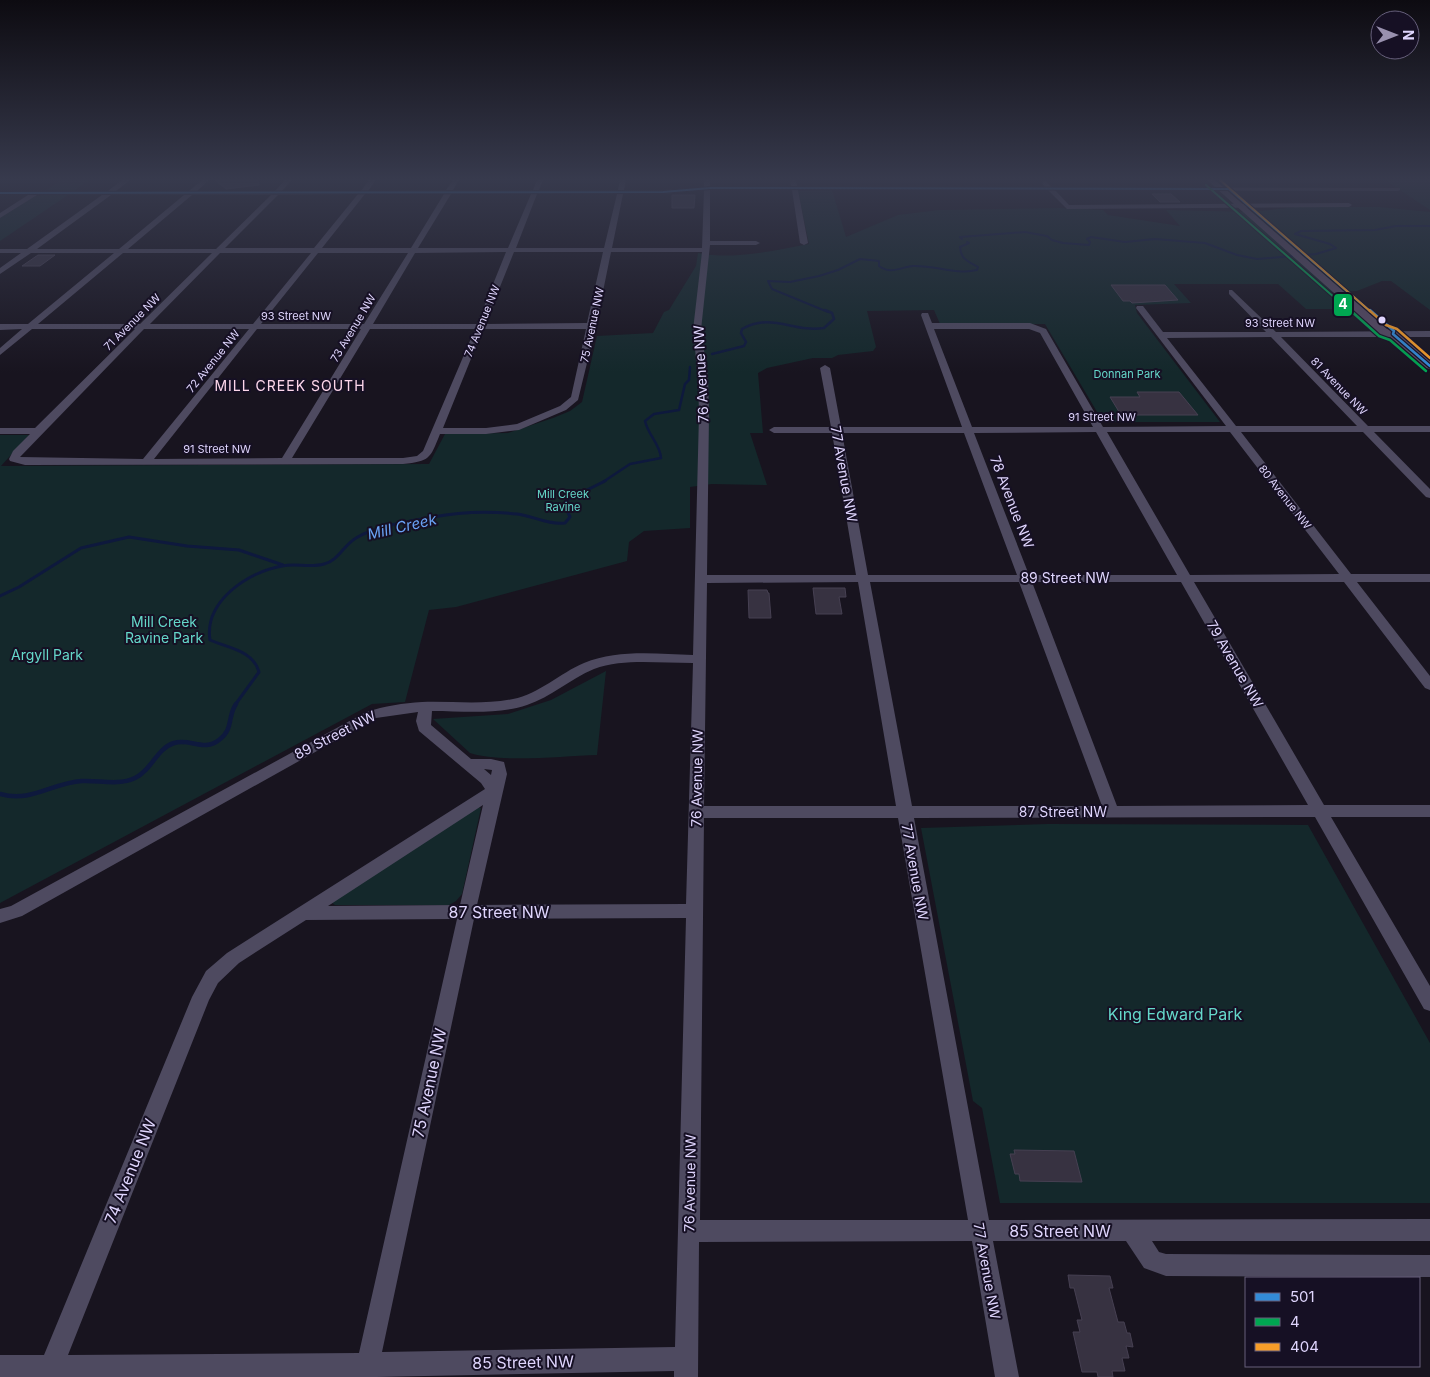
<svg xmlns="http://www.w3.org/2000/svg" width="1430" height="1377" font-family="Inter,sans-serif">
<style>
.green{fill:#14282b}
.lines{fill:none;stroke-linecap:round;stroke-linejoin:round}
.stream-far3{stroke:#0e193d;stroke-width:2}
.stream-far2{stroke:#0e193d;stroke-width:2.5}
.stream-far1{stroke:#0e193d;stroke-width:3}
.stream{stroke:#0e193d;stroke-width:4.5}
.building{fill:#373241;stroke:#464052}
.minor{fill:#4e4a60;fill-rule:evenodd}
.major{fill:#584b64;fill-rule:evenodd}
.bus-1-far1-casing{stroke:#161024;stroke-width:4}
.bus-1-casing{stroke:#161024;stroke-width:5}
.bus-2-far1-casing{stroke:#161024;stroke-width:4}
.bus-2-casing{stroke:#161024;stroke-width:5}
.bus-3-far1-casing{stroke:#161024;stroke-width:4}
.bus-3-casing{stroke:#161024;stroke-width:5}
.bus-1-far1{stroke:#338bd7;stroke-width:2}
.bus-1{stroke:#338bd7;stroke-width:2.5}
.bus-2-far1{stroke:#00a651;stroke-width:2}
.bus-2{stroke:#00a651;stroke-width:2.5}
.bus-3-far1{stroke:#f79d29;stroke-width:2}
.bus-3{stroke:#f79d29;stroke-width:2.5}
.bus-dot{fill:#dfd5fd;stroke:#161024;stroke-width:2}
.labels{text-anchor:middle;stroke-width:4;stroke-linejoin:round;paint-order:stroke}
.far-street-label{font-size:11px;fill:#dfd5fd;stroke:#161024}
.far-park-label{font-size:11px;fill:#65d8ca;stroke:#161024}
.street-label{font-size:14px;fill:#dfd5fd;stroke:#161024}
.far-quarter-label{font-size:14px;letter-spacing:1px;fill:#fdd7ea;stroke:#161024}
.park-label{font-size:14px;fill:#65d8ca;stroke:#161024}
.water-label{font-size:15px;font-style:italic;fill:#6aa3f6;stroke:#161024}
.near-street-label{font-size:16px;fill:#dfd5fd;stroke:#161024}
.near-park-label{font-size:16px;fill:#65d8ca;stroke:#161024}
.line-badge{stroke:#161024;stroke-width:2}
.badge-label{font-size:14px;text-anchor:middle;font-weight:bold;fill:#fff}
</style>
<rect width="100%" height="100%" fill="#18141f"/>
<g class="green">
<path d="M62 180H89L74 191 47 190Z"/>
<path d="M1385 180H1430V210Z"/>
<path d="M832 190 846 237 898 215 939 210 1059 208 1103 210 1108 215 1180 226 1166 210 1252 212 1295 207H1379L1430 212V310L1391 281H1382L1357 291 1331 292 1348 309H1306L1278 284H1174L1191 303 1135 305 1137 313 1220 422H1103L1045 324H940L934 310 867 311 876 347 873 351 838 355 832 358H813L767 368 758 373 763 433H750L767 485 712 484 690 487V528L644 531 629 542 627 561 456 607 429 610 405 702 372 704 0 903V435H29L1 466 429 464 445 434 508 433 553 418 570 411 582 402 597 336 653 333 664 312 669 310 696 266 698 253C736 260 771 251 809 244L798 191Z"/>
<path d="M43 195H68L0 241V218L35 196Z"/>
<path d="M606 671 597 755C562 756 501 763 470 753L433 719 508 714 551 700Z"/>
<path d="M478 807 481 808 462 894 456 901 449 905H335L331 902Z"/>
<path d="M1048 824 1308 825 1430 1043V1203H1000L982 1108 973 1101 921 828Z"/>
</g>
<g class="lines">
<g class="stream-far3">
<path d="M962 239 960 237 1025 232 1047 236 1052 240 1063 243 1089 245 1090 242 1087 239 1091 237 1125 242 1155 239 1205 243 1237 255 1257 259 1316 254 1336 248 1330 244 1295 234 1301 231 1375 230 1396 226H1430"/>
<path d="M828 312 772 289 768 281 790 282 819 276 838 270 860 259 879 261V266C891 275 901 267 913 266 935 265 956 275 977 270L978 267C968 261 961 260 960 247L969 243 967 242"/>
</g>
<g class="stream-far2">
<path d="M712 354 744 346 746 342 741 333 742 329C772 312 794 333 824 328L834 319 832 313 825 310"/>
<path d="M603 482 630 464 661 458C660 444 648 435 645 421L654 414 679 410 685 384 689 380 690 367"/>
</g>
<g class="stream-far1">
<path d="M0 596 19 587 81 548 129 537 187 546 239 550 283 565"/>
<path d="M235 705 259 672C253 650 228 648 210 640 204 602 247 572 282 566 296 563 310 568 324 564 338 561 344 545 356 538 375 526 410 521 433 517 459 512 490 511 517 514 533 516 548 525 565 523L570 517 564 504 567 500 605 481"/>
</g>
<path class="stream" d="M0 794C32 803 51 783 82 781 99 780 118 786 135 778 152 770 156 749 174 743 190 738 204 752 219 740 234 729 227 717 236 704"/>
</g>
<g class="building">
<path d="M215 180H258L259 185 226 189Z"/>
<path d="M1152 194H1171L1180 202H1160Z"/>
<path d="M672 195H695L694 208H672Z"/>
<path d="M38 255H55L40 266H22Z"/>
<path d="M1111 285H1165L1178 300 1132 303 1130 301H1123Z"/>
<path d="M1137 392H1179L1198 415H1121L1110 397H1140Z"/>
<path d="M813 588H845L846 597H839L842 614H816Z"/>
<path d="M748 590H767L768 593H769L771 618H749Z"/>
<path d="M1014 1150 1074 1151 1082 1182 1020 1181 1019 1174H1015L1010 1154H1015Z"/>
<path d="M1068 1275 1110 1276 1113 1288H1109L1118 1322H1124L1127 1333H1130L1133 1347 1126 1346 1129 1358H1122L1125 1371H1112L1113 1377H1098L1097 1372H1082L1073 1332H1080L1077 1320H1082L1074 1288H1070Z"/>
</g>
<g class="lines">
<path class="minor" d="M122 180H130L116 191H189L202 180H209L197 191H275L285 180H292L282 191H361L369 180H376L368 191 446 190 453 180H459L453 190H533L537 180H543L539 190H618L620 180H626L624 190H663L704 187V180H710V186H791L790 180H796L797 186 1045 187 1042 183 1045 181 1052 187 1400 188V190L1398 191 1055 190 1069 205 1349 203 1352 205 1349 207 1067 209 1048 190H798L808 243 804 245 800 243 792 190H710V241H756L760 243 756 245H710L701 330 708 377 709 414 707 575H856L832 433H774L769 430 774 427H831L820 368 825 365 830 368 841 427H962L921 315 922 313H928L932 323H1030L1046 329 1103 427 1226 426 1136 308 1137 306H1143L1163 332H1266L1229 294V290H1232L1276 332 1430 331V337H1281L1368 426H1430V432H1374L1430 489V498L1426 497 1363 432H1241L1351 574H1430V582H1357L1430 676V690L1425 688 1344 582H1194L1324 805H1430V817H1331L1430 986V1011L1424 1009 1315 817 914 818 989 1220 1430 1219V1241H1152L1159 1252 1166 1254 1430 1255V1277L1166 1276 1144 1268 1126 1241H993L1019 1377H995L972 1241 699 1242 698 1377H674V1371L377 1377H0V1355H44L192 997 206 971 227 953 485 789 481 783 419 731 416 721 418 712 376 718 22 916 0 923V909L11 906 366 712C385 706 403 703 422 702 452 701 483 705 513 699 539 694 560 673 584 663 618 649 657 654 693 655L699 414 698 377 693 330 702 252H611L596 326 578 400 566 410 519 430 486 434H440C430 459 430 461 403 464L25 465 10 461 9 459 13 451 30 434H0V428H35L135 329H32L0 355V348L22 329 0 330V324H28L114 253H31L0 274V268L21 253H0V249H27L102 195H37L0 218V213L28 195H0V191H108ZM704 190 702 248H612L623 194H663ZM358 194 314 248H225L278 195ZM365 194H444L411 248H322ZM451 194H531L508 248H418ZM537 194H617L604 248H516ZM111 195H184L119 249H37ZM192 195H271L216 249H128ZM506 252 477 324H373L415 253ZM514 252H603L587 323 485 324ZM123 253H212L140 324H38ZM220 253H311L253 324H150ZM318 253H408L364 324H261ZM144 329H249L143 459 20 457ZM257 329H361L282 458 154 459ZM370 329H475L423 451 417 456 403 458H292ZM483 329H586L571 397 560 406 517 424 486 428H443ZM934 329H1029L1040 333 1093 427H972ZM1271 337 1357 426H1236L1167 338ZM1096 432 1177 575H1029L974 433ZM1107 432H1230L1339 574 1190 575ZM842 433H964L1017 575H868ZM858 582 896 806H704L707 583ZM870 582H1019L1102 806H912ZM1032 582H1181L1308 805 1117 806ZM643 662 693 663 686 904 477 905 507 774 504 762 491 759H471L431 725 432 711C463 711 497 715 527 705 551 697 570 679 594 669 609 663 627 662 643 662ZM484 769 492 770 491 775ZM483 805 460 905 328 906ZM704 818H898L968 1220H700ZM686 918 675 1347 382 1352 474 919ZM457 919 359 1353 68 1355 209 1000 218 983 239 963 306 920Z"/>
<path class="major" d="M1207 180H1215L1387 329 1397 332 1430 361V369L1426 368 1389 336 1379 333Z"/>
<defs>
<path id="bus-1-far1" d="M0 193 663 192 710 188 1229 189 1371 312"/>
<path id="bus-1" d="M1370 310 1394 331 1393 334 1430 366"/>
<path id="bus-2-far1" d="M1206 185 1351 312"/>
<path id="bus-2" d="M1350 310 1379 336 1390 340 1426 371"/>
<path id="bus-3-far1" d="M1220 180 1371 312"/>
<path id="bus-3" d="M1369 310 1386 325 1397 329 1430 358"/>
</defs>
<use href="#bus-1-far1" class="bus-1-far1-casing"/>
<use href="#bus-1" class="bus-1-casing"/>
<use href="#bus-2-far1" class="bus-2-far1-casing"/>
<use href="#bus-2" class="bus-2-casing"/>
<use href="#bus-3-far1" class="bus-3-far1-casing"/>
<use href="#bus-3" class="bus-3-casing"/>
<use href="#bus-1-far1" class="bus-1-far1"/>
<use href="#bus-1" class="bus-1"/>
<use href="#bus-2-far1" class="bus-2-far1"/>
<use href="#bus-2" class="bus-2"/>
<use href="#bus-3-far1" class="bus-3-far1"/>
<use href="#bus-3" class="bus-3"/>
</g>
<linearGradient id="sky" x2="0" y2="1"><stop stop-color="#0d0b11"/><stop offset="0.48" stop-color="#373a4d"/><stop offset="1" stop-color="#373a4d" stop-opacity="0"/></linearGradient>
<rect width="1430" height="373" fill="url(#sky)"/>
<circle class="bus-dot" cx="1382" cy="320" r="4.5"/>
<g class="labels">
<g class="far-street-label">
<text x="296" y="320">93 Street NW</text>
<text transform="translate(482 321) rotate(-68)" y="4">74 Avenue NW</text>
<text transform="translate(132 322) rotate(-45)" y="4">71 Avenue NW</text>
<text x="1280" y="327">93 Street NW</text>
<text transform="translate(592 325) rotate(-78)" y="4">75 Avenue NW</text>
<text transform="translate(353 328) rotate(-59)" y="4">73 Avenue NW</text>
<text transform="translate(213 361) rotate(-51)" y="4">72 Avenue NW</text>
<text transform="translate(1339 386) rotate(46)" y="4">81 Avenue NW</text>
<text x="1102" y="421">91 Street NW</text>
<text x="217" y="453">91 Street NW</text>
<text transform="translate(1285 497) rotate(52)" y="4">80 Avenue NW</text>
</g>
<g class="far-park-label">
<text x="1127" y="378">Donnan Park</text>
<text x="563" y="498">Mill Creek<tspan x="563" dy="13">Ravine</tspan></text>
</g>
<g class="street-label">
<text transform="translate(701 374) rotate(-93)" y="5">76 Avenue NW</text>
<text transform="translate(844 474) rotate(80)" y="5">77 Avenue NW</text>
<text transform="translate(1012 502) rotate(69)" y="5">78 Avenue NW</text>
<text x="1065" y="583">89 Street NW</text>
<text transform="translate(1235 664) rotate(60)" y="5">79 Avenue NW</text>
<text transform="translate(335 735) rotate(-27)" y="5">89 Street NW</text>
<text transform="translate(697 778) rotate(-89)" y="5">76 Avenue NW</text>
<text x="1063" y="817">87 Street NW</text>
<text transform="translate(915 872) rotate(80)" y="5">77 Avenue NW</text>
<text transform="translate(690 1183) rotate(-89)" y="5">76 Avenue NW</text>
<text transform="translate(987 1271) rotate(80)" y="5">77 Avenue NW</text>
</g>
<g class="far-quarter-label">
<text x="290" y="391">MILL CREEK SOUTH</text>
</g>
<g class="park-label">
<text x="164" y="627">Mill Creek<tspan x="164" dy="16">Ravine Park</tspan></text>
<text x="47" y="660">Argyll Park</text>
</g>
<g class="water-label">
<text transform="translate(402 527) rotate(-13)" y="5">Mill Creek</text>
</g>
<g class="near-street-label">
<text x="499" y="918">87 Street NW</text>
<text transform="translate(429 1083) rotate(-78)" y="6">75 Avenue NW</text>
<text transform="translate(130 1171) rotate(-68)" y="6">74 Avenue NW</text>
<text x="1060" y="1237">85 Street NW</text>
<text transform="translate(523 1362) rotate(-1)" y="6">85 Street NW</text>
</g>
<g class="near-park-label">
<text x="1175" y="1020">King Edward Park</text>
</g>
</g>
<rect class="line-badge" x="1333" y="293" width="20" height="24" rx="5" fill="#00a651"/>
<g class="badge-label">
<text x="1343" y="309">4</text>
</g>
<rect x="1245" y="1277" width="175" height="90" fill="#161024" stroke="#665f7b"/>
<rect x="1255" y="1293" width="25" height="8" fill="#338bd7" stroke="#665f7b"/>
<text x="1290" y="1302" font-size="15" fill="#dfd5fd">501</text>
<rect x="1255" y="1318" width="25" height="8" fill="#00a651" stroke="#665f7b"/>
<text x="1290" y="1327" font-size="15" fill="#dfd5fd">4</text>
<rect x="1255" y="1343" width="25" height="8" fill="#f79d29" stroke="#665f7b"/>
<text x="1290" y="1352" font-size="15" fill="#dfd5fd">404</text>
<g transform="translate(1395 35) rotate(90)"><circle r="24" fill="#161024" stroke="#665f7b"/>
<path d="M0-4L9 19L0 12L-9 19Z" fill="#9991af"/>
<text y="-8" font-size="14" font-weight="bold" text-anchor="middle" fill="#dfd5fd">N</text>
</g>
</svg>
